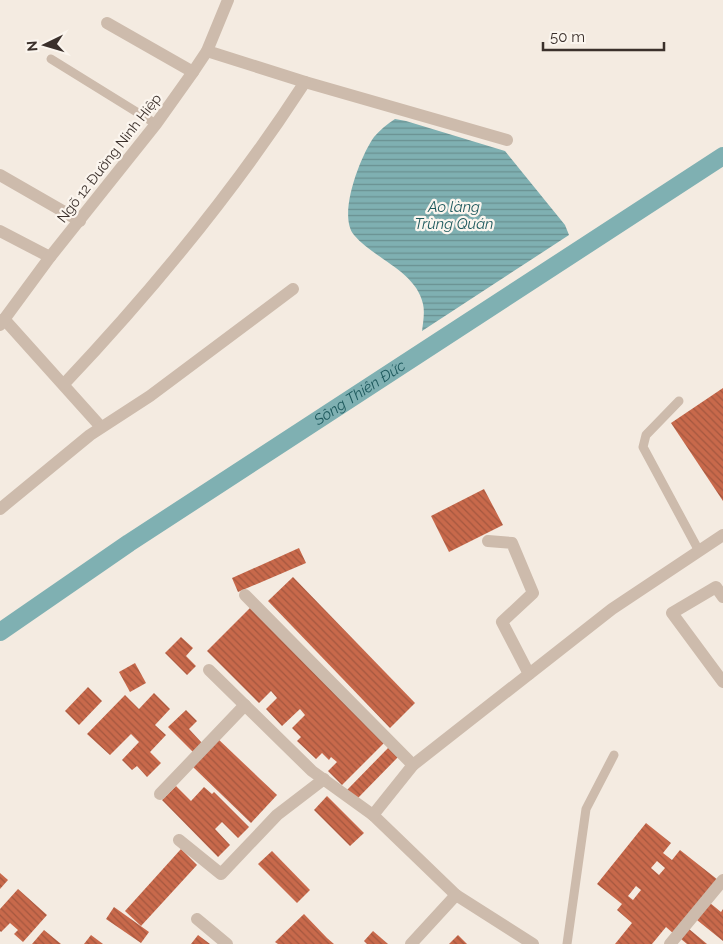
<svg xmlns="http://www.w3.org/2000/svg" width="723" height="944" font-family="Raleway,sans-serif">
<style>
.water{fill:url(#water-rules)}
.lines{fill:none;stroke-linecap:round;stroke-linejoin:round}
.canal{stroke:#7fb0b2;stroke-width:18}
.building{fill:url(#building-back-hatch);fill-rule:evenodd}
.lane{stroke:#cdbbac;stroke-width:9}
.street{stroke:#cdbbac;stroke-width:12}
.labels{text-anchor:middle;stroke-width:4.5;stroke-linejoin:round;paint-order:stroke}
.street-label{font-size:14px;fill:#3b302b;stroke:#fbf5ee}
.water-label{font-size:15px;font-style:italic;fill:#1f5a5e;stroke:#fbf5ee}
</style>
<defs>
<pattern id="water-rules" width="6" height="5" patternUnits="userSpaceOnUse" patternTransform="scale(1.25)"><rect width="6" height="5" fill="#7fb0b2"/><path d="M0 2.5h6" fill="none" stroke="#699091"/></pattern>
<pattern id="building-back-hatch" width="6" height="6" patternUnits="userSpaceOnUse" patternTransform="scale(1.25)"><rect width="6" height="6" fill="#c8694b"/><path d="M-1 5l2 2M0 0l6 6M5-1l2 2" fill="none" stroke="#a4573f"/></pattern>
</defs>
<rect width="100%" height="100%" fill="#f4ebe1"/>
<path class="water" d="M395 119 406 121 505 151 565 225 569 235 422 331C423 323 425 312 423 304 416 271 374 259 354 235 337 215 361 155 374 137 380 130 387 124 395 119Z"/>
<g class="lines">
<path class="canal" id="s1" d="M0 632 129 543 723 156"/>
</g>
<g class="building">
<path d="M723 388V501L671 423Z"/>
<path d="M484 489 503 525 449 552 431 516Z"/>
<path d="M299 548 306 563 238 592 232 578Z"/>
<path d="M293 577 415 703 390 728 268 601Z"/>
<path d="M251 607 386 741 342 785 328 771 337 762 331 757 329 760 322 753 316 759 297 741 301 737 292 728 305 715 300 709 282 726 266 709 277 698 271 691 259 703 207 651Z"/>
<path d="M181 637 193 648 186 656 196 666 187 675 165 653Z"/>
<path d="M135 663 146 683 130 692 119 672Z"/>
<path d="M88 687 102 701 79 725 65 711Z"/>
<path d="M154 693 170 709 155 725 166 735 150 752 161 763 147 777 137 766 132 770 122 760 139 742 131 734 110 755 87 734 125 695 139 709Z"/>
<path d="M186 710 197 721 189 729 202 743 193 752 168 727Z"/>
<path d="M217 738 277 795 251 823 192 766Z"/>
<path d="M391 745 400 755 356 800 347 790Z"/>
<path d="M176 786 191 801 204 787 212 794 214 792 249 827 238 838 222 822 215 829 230 845 218 857 162 800Z"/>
<path d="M327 796 364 833 350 846 314 810Z"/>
<path d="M646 823 671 843 663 853 672 860 680 850 718 880 674 934 666 927 652 944H615L632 923 617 910 622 904 597 884ZM657 861 665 868 659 875 651 868ZM636 886 641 890 633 900 628 896Z"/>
<path d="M181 849 197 865 141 926 125 911Z"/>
<path d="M272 851 310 890 297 903 258 864Z"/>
<path d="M0 873 8 880 0 889Z"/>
<path d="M18 889 47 915 23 942 14 934 18 930 10 923 1 932 0 931V909Z"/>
<path d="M710 903 721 912 723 909V941L697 920Z"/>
<path d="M114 907 149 932 141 943 106 919Z"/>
<path d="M304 914 327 938 334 944H278L275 942Z"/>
<path d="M689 929 707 944H687L681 939Z"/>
<path d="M44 930 61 944H32Z"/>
<path d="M373 931 388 944H367L364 941Z"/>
<path d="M91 935 103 944H84Z"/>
<path d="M198 935 210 944H191Z"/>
<path d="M458 935 467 944H449Z"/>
</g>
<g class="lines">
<g class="lane">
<path d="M51 59 156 124"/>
<path d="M679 401 646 435 643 447 699 551"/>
<path d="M567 944 586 809 614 755"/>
</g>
<g class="street">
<path d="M107 23 193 72"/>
<path d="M207 51 305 82 507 140"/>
<path d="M0 175 80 221"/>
<path d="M0 231 50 257"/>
<path d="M4 319 101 427"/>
<path d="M0 325 50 257 156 124 193 72 207 51 228 0"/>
<path d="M64 384C152 291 235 190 305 82"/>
<path d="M0 509 90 435 150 396 293 289"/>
<path d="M488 541 512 543 533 593 502 622 529 674"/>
<path d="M245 595 413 765"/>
<path d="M723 597 716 587 672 613 723 682"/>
<path d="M209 670 312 771 373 815 456 895 533 944"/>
<path d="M160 794 245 705"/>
<path d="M373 815 413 765 612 609 723 535"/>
<path d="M179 840 221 874 277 815 324 779"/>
<path d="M197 919 227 944"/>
<path d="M411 944 456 895"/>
<path d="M670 944 723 880"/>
</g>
</g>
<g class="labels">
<g class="street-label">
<text transform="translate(109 158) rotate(-52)" y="5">Ngõ 12 Đường Ninh Hiệp</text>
</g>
<g class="water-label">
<text x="454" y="212">Ao làng<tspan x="454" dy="17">Trùng Quán</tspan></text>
<text dy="5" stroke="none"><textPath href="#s1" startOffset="432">Sông Thiên Đức</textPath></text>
</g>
</g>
<g transform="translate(45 45) rotate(265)" stroke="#fbf5ee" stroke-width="4" paint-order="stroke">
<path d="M0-4L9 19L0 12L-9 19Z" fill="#3b302b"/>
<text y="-8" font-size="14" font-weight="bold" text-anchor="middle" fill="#3b302b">N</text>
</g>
<path d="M543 42v8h121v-8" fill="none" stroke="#3b302b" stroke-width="2.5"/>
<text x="550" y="42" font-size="15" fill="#3b302b" stroke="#fbf5ee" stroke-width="4" paint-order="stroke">50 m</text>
</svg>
